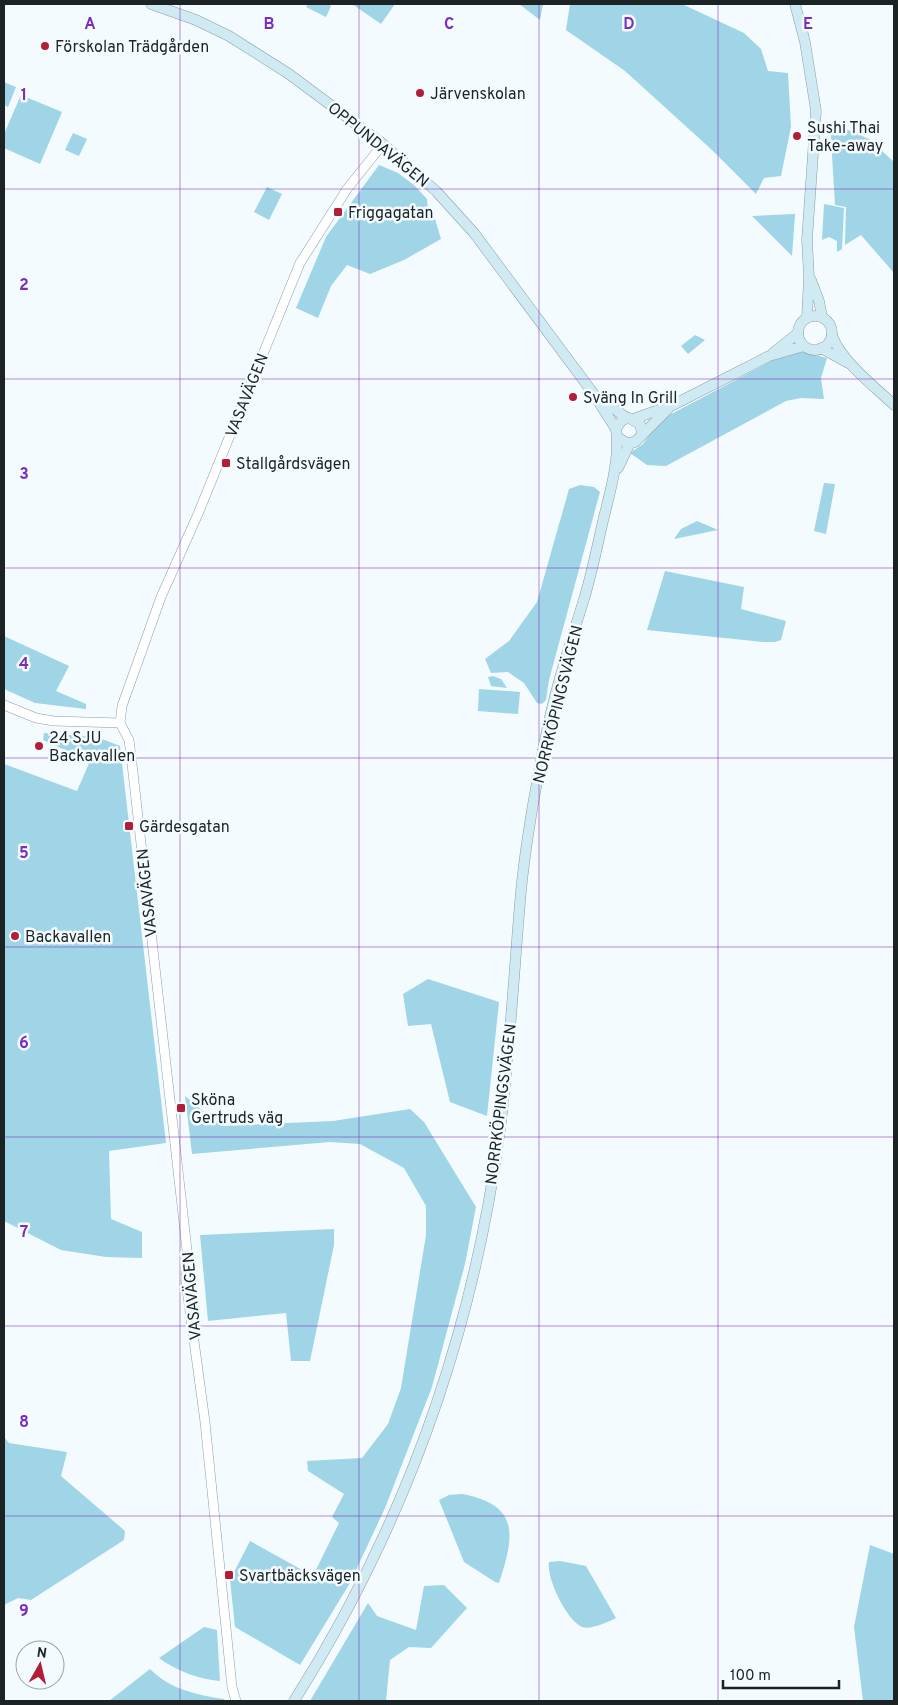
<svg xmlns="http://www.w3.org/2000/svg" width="898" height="1705" font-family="Overpass,sans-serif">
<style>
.green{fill:#9fd5e7}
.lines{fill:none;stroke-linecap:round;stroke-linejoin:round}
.tertiary-casing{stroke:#8b9ea5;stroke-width:10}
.secondary-casing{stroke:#8b9ea5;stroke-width:11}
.tertiary{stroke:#fff;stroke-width:9}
.secondary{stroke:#d0eaf3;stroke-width:10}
.grid{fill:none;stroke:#7b2cbf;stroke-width:1;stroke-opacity:0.55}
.poi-dot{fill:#b11e36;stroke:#f3fbfe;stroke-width:2}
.labels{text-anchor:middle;stroke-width:5;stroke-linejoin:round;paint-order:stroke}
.poi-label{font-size:16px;fill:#1b2325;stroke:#f3fbfe;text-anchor:start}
.street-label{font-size:16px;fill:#1b2325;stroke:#f3fbfe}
.grid-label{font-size:16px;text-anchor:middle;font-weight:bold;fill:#7b2cbf;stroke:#f3fbfe;stroke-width:5;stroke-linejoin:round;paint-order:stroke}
</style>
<rect width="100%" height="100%" fill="#f3fbfe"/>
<g class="green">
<path d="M308 4H327L331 6 326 17 306 7Z"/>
<path d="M352 4H395L381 24Z"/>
<path d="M519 4H543L540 20Z"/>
<path d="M570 4H682L744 33 761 49 768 71 788 73 791 127 781 176 764 178 756 194 712 150 625 71 566 30Z"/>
<path d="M4 82 16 87 8 107 4 105Z"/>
<path d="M21 95 62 112 40 164 4 148V134Z"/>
<path d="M830 122 869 139 894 162V273L861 235 845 245 846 207 835 205Z"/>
<path d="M73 133 87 139 79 156 65 150Z"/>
<path d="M379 165 398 173 414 185 427 199 428 211 435 219 441 239 404 260 370 274 347 265 331 286 318 318 296 308 326 237Z"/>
<path d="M267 187 282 194 269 220 254 212Z"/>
<path d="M824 204 844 208 842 249 837 252V241L829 237 822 240Z"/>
<path d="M795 214 792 256 752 216Z"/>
<path d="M695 335 705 340 688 354 681 346Z"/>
<path d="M803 352 827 358 821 378 824 399 801 398 786 401 666 466 647 465 630 453 643 444 660 420 783 355Z"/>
<path d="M824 483 835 484 826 534 814 531Z"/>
<path d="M580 485 594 487 600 492 549 680 546 700 542 704 537 703 524 683 508 672 491 673 485 659 509 641 537 602 569 489Z"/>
<path d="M697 521 718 530 674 539 681 529Z"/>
<path d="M665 571 744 587 741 609 786 621 781 640 775 642H763L647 630Z"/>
<path d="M4 636 69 666 56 691 86 704V709L35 703 4 689Z"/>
<path d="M493 676 501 679 507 688 491 686 488 677Z"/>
<path d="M479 689 520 692 518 714 478 711Z"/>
<path d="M44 733 97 737 120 746 166 1143 109 1151 111 1219 142 1232V1258L106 1257 61 1250 4 1221V764L77 791 90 761 43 740Z"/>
<path d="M428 979 499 1002 487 1116 450 1102 431 1024 408 1026 403 994Z"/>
<path d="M185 1096 221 1126 333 1121 410 1109 424 1122 476 1207 465 1264 432 1387 385 1508 350 1583 300 1665 235 1627 230 1580 250 1541 313 1576 339 1523 332 1517 344 1494 308 1471 307 1461 362 1458 388 1424 401 1388 426 1235V1206L404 1168 360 1144 330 1142 192 1154Z"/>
<path d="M334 1229V1245L310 1361H291L286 1313 208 1321 200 1235Z"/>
<path d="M4 1437 9 1443 67 1452 61 1476 125 1531 124 1540 31 1600 18 1598 4 1605Z"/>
<path d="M462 1494C521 1505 514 1537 499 1583L495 1582 464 1562 439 1500 449 1495Z"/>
<path d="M870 1545 894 1554V1701H863L854 1627Z"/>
<path d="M560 1561 586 1566 616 1618C608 1622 591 1630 582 1627 566 1620 546 1577 549 1562Z"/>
<path d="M444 1585 467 1608 431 1648 409 1647 390 1660 386 1701H310L368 1603 377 1616 416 1630 424 1586Z"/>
<path d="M204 1627 217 1630 220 1681C198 1679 177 1671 159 1658Z"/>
<path d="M150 1669C169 1689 197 1695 224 1699L225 1701H109Z"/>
</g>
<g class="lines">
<defs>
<g id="tertiary">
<path d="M4 705 36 718 54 721 120 723"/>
<path d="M236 1701 232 1687 205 1422 186 1282 187 1250 132 764 129 740 120 723 122 706 161 597 198 514 300 263 347 189 383 144"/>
</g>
<g id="secondary">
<path d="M151 4 196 20 229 36 289 74 383 144 436 191 474 233 593 393 616 429"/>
<path d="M795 4 805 42 816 111 807 240 809 277 807 317"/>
<path d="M811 280 819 301 822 317"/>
<circle cx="815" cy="333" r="17"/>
<path d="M832 335C840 360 875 387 894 405"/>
<path d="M821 348 848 363"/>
<path d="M773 353 798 333"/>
<path d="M600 399 627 418"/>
<path d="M633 419 673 405 769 356 804 346"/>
<path d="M617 437 627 443 635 442 668 409"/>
<path d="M618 468 630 443"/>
<path d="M294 1701C404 1527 473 1334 500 1130 510 1050 514 970 521 891 526 840 535 790 545 740 554 692 570 645 584 599 592 573 597 547 603 521 610 492 620 460 616 429L622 420 629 418 640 424 642 433"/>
</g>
</defs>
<use href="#tertiary" class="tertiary-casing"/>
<use href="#secondary" class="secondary-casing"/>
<use href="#tertiary" class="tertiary"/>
<use href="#secondary" class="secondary"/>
</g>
<path class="grid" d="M180 4V1701M359 4V1701M539 4V1701M718 4V1701M4 189H894M4 379H894M4 568H894M4 758H894M4 947H894M4 1137H894M4 1326H894M4 1516H894"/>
<g class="poi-dot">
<circle cx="45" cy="46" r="5"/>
<circle cx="420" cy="93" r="5"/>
<circle cx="797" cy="136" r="5"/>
<rect x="333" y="207" width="10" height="10" rx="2.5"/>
<circle cx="573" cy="397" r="5"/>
<rect x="221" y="458" width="10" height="10" rx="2.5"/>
<circle cx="39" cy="746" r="5"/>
<rect x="124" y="821" width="10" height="10" rx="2.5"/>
<circle cx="15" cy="936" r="5"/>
<rect x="176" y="1103" width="10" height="10" rx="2.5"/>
<rect x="224" y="1570" width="10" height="10" rx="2.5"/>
</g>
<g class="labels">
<g class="poi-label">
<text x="55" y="52">Förskolan Trädgården</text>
<text x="430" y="99">Järvenskolan</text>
<text x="807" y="133">Sushi Thai<tspan x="807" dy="18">Take-away</tspan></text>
<text x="348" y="218">Friggagatan</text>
<text x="583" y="403">Sväng In Grill</text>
<text x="236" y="469">Stallgårdsvägen</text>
<text x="49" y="743">24 SJU<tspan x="49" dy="18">Backavallen</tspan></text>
<text x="139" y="832">Gärdesgatan</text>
<text x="25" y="942">Backavallen</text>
<text x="191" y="1105">Sköna<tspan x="191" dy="18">Gertruds väg</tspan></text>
<text x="239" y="1581">Svartbäcksvägen</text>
</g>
<g class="street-label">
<text transform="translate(379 144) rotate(39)" y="6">OPPUNDAVÄGEN</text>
<text transform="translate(246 395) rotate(-68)" y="6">VASAVÄGEN</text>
<text transform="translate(557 704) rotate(-76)" y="6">NORRKÖPINGSVÄGEN</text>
<text transform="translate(146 893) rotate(-96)" y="6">VASAVÄGEN</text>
<text transform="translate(500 1104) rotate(-83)" y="6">NORRKÖPINGSVÄGEN</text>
<text transform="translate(191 1296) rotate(-95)" y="6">VASAVÄGEN</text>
</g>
</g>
<g class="grid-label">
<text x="90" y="29">A</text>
<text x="269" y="29">B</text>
<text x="449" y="29">C</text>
<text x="629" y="29">D</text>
<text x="808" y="29">E</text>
<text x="24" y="100">1</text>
<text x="24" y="290">2</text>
<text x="24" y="479">3</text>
<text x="24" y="669">4</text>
<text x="24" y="858">5</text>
<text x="24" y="1048">6</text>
<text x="24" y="1237">7</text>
<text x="24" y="1427">8</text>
<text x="24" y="1616">9</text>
</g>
<rect width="898" height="1705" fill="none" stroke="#1b2325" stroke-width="10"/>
<g transform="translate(40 1665) rotate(8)"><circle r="24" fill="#f3fbfe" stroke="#9da5a7"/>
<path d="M0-4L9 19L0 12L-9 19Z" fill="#b11e36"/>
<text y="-8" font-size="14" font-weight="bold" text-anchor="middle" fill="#1b2325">N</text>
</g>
<path d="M723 1680v8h116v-8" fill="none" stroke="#1b2325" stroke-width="2.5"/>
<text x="730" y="1680" font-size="15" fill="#1b2325" stroke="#f3fbfe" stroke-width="4" paint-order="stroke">100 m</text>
</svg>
